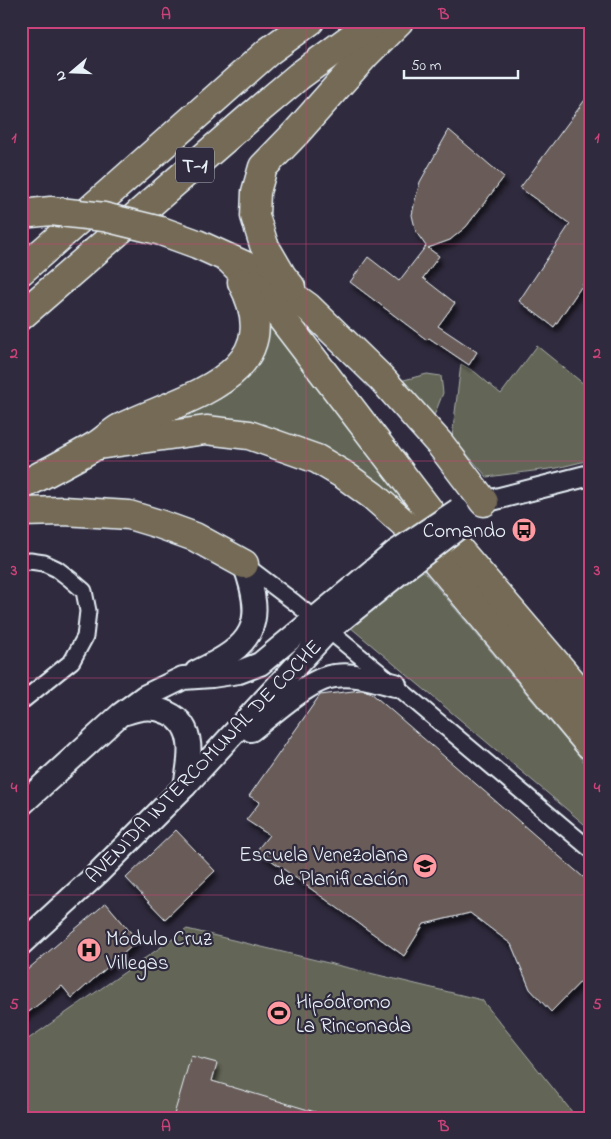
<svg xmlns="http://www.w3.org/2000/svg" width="611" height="1139" font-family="'Indie Flower',sans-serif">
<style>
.green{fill:#646657;stroke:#a6aca8}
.building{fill:#695c58;stroke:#e8f1f8;filter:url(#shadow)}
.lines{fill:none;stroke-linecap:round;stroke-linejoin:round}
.minor-casing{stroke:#e8f1f8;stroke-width:19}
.tertiary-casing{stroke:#e8f1f8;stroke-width:24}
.secondary-casing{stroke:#e8f1f8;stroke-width:26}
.motorway-casing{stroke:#e8f1f8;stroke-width:31}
.minor{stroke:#2f2a3d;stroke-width:15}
.tertiary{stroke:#2f2a3d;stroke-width:20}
.secondary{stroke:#2f2a3d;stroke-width:22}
.motorway{stroke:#756a55;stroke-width:28}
.secondary-bridge-casing{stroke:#e8f1f8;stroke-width:26;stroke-linecap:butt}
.motorway-bridge-casing{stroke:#e8f1f8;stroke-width:31;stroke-linecap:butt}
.secondary-bridge{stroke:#2f2a3d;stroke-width:22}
.motorway-bridge{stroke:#756a55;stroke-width:28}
.grid{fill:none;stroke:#ca437a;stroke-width:1;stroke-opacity:0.55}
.labels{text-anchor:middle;stroke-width:4.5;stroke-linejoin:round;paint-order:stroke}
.shield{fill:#2f2a3d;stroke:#b0b5c0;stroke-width:1}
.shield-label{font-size:20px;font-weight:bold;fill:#e8f1f8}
.poi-label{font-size:21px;fill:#e8f1f8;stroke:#2f2a3d;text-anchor:end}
.street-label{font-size:21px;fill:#e8f1f8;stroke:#2f2a3d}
.neatline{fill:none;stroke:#ca437a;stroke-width:2}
.grid-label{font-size:16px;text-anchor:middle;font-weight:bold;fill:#ca437a}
</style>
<defs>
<filter id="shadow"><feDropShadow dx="3" dy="5.5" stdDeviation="2.5" flood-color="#0009"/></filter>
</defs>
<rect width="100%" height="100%" fill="#2f2a3d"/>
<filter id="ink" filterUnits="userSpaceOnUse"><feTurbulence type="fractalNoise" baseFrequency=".02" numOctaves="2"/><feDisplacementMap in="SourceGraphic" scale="10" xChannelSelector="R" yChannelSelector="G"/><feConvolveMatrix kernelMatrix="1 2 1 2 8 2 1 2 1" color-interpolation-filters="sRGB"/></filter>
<g filter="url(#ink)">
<g class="green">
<path d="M262 305 420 518 363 473 169 426 167 415 207 398Z"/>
<path d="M537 346 590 389V460L557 468 487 477 452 437 461 364 475 372 501 394Z"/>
<path d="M427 374 441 376 443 393 432 421 396 382Z"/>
<path d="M421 568 590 769V829L350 627Z"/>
<path d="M187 929 482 1000 577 1118H21V1044Z"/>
</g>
<g class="building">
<path d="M590 93V274L554 327 519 301 570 224 520 188Z"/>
<path d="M449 130 504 177 466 227 450 240 428 248 439 256 423 278 455 303 438 326 477 352 469 365 429 338 427 340 350 282 368 257 399 281 426 246 416 232 412 215 415 200 420 182Z"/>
<path d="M361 690 370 692 590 883V972L551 1012 530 989 511 944 470 913 424 924 404 956 257 850 269 835 246 820 260 802 249 796 320 695Z"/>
<path d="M176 830 215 871 165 919 126 878Z"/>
<path d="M106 903 138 941 72 998 62 986 21 1018V975Z"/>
<path d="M191 1056 217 1063 212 1081 325 1115 324 1118H173Z"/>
</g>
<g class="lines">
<defs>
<g id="minor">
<path d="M21 562 30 561 44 563 57 569 70 579 84 591 88 611 85 637 72 661 21 702"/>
<path d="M244 564 294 602 395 685 590 849"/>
</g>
<path id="tertiary" d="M484 502 590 475"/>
<g id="secondary">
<path d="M196 672C253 646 267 625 244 564"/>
<path d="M126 713C141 708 154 706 168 713 197 726 190 760 185 786"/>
<path d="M251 730C272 714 310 678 335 676 355 673 376 680 395 685"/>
<path d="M21 805 121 714 144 697 183 678 212 676 239 672 260 664 395 552"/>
<path d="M21 944 97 874 185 786 328 631 406 568"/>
</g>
<g id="motorway">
<path d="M161 231 197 244 259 272 308 307 382 379 440 444 484 502"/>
<path d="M229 259 261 291 460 551 590 703"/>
<path d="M21 271 269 51 310 21"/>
<path d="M291 287 282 276 264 245 255 216 256 192 263 167 296 133 366 54 399 21"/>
<path d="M21 316 249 118 299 76 374 21"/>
<path d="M98 445 206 430 249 435 317 459 344 475 373 496 407 526 590 745"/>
<path d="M21 486C46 473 71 460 95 446 104 441 111 433 120 428 183 397 292 377 242 282"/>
<path d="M21 512 64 511 129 515 159 524 195 537 244 564"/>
</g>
</defs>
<use href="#minor" class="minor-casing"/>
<use href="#tertiary" class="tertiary-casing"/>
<use href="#secondary" class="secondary-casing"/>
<use href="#motorway" class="motorway-casing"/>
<use href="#minor" class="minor"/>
<use href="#tertiary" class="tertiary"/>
<use href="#secondary" class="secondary"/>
<use href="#motorway" class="motorway"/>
<defs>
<g id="secondary-bridge">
<path d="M395 552 458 510"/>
<path d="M406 568 466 522"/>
</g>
<path id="motorway-bridge" d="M21 214 51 211 104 217 161 231"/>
</defs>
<use href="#secondary-bridge" class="secondary-bridge-casing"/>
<use href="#motorway-bridge" class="motorway-bridge-casing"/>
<use href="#secondary-bridge" class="secondary-bridge"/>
<use href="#motorway-bridge" class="motorway-bridge"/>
</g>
</g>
<path class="grid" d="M306 21V1118M21 244H590M21 461H590M21 678H590M21 895H590"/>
<defs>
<symbol id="bus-disc" viewBox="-11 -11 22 22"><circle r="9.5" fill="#ff9aa2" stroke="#2f2a3d"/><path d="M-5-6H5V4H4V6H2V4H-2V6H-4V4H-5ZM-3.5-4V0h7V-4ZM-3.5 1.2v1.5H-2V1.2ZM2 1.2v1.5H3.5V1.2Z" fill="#111"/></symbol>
<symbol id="university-disc" viewBox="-11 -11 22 22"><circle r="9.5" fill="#ff9aa2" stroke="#2f2a3d"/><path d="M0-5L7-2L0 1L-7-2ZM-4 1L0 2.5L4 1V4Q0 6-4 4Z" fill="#111"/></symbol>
<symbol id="hospital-disc" viewBox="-11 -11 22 22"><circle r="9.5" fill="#ff9aa2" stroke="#2f2a3d"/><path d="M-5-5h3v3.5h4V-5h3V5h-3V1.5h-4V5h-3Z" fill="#111"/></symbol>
<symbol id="stadium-disc" viewBox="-11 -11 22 22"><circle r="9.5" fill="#ff9aa2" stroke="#2f2a3d"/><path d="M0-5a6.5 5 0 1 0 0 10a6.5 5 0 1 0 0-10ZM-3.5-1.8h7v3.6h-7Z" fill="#111"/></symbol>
</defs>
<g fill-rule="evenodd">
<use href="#bus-disc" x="510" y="516" width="28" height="28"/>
<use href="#university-disc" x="411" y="852" width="28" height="28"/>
<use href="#hospital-disc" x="75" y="936" width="28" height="28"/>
<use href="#stadium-disc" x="265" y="999" width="28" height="28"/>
</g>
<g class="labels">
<rect class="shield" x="176" y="147.5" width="38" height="35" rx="4"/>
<g class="shield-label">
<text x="195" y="172">T-1</text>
</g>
<g class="poi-label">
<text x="506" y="537">Comando</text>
<text x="408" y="861">Escuela Venezolana<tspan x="408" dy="24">de Planificación</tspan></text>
<text x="106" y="945" text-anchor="start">Módulo Cruz<tspan x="106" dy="24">Villegas</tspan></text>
<text x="296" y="1008" text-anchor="start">Hipódromo<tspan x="296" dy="24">La Rinconada</tspan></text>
</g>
<g class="street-label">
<text transform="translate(203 761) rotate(-46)" y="7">AVENIDA INTERCOMUNAL DE COCHE</text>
</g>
</g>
<rect width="611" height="1139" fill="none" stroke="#2f2a3d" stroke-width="55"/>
<g transform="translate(72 72) rotate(251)" stroke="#2f2a3d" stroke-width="4" paint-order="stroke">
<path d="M0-4L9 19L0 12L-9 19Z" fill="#e8f1f8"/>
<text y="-8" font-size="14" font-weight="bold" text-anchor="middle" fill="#e8f1f8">N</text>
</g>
<path d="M404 70v8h114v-8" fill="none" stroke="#e8f1f8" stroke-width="2.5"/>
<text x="411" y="70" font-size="15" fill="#e8f1f8" stroke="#2f2a3d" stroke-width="4" paint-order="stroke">50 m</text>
<rect x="28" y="28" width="556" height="1084" class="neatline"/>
<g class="grid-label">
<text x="166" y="19">A</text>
<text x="444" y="19">B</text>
<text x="14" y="142">1</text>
<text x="597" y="142">1</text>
<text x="14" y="358">2</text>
<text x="597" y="358">2</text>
<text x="14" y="575">3</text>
<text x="597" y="575">3</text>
<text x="14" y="792">4</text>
<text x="597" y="792">4</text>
<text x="14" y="1009">5</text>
<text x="597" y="1009">5</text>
<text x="166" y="1131">A</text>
<text x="444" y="1131">B</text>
</g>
</svg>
